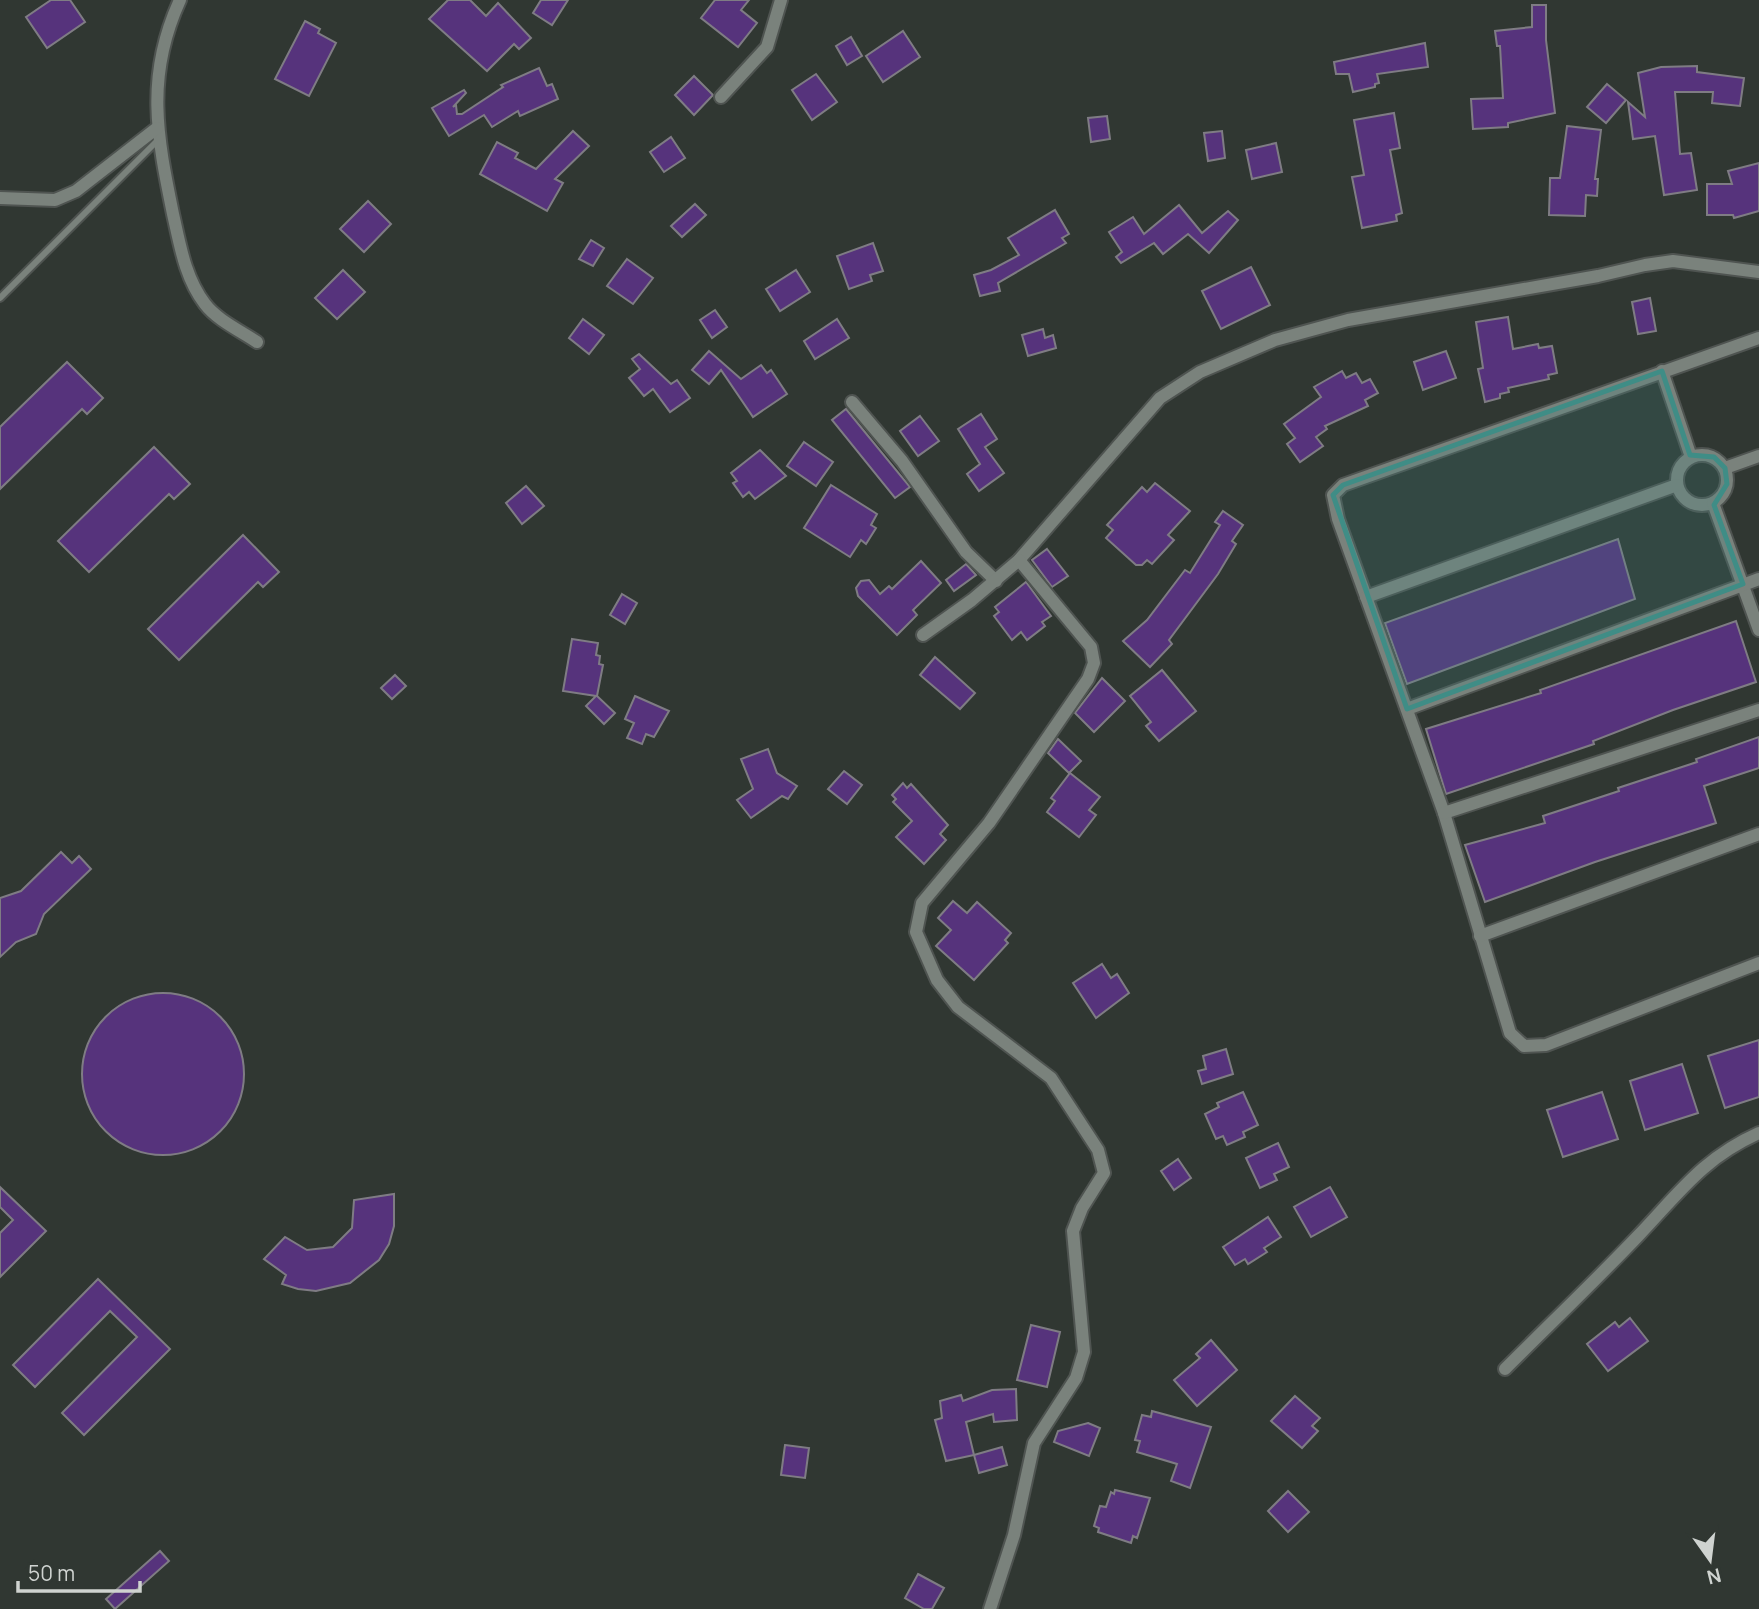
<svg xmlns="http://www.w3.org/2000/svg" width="1759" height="1609" font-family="Manrope,sans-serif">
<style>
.building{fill:#56337c;stroke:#7f7c84;stroke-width:2}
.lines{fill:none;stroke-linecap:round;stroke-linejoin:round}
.service-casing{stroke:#4f5451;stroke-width:10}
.minor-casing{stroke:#4f5451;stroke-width:16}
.service{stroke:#7a827c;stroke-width:6}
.minor{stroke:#7a827c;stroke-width:12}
.marked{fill:#3f8d86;fill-opacity:0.2;stroke:#3f8d86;stroke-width:5;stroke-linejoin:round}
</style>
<rect width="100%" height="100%" fill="#303732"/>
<g class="building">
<path d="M51 0H70L85 22 47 48 26 17Z"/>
<path d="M448 0H470L486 16 498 3 531 38 519 49 514 44 487 71 429 19Z"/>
<path d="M541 0H568L552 25 533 13Z"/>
<path d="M715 0H749L741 10 757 23 738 47 701 18Z"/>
<path d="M1532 5H1546V40L1555 113 1508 123V127L1473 129 1471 99 1503 98 1500 46H1497L1495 31 1532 27Z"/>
<path d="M305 21 320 29 318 33 336 43 309 96 275 79Z"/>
<path d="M903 31 920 57 883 82 866 56Z"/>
<path d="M851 37 862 56 847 65 836 46Z"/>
<path d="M1425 43 1428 67 1377 74 1379 83 1375 84V87L1353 92 1349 74H1336L1334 62Z"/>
<path d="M1697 66V72L1744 78 1740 106 1712 103 1713 92H1675L1680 154 1691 153 1697 190 1664 195 1655 136 1633 139 1628 102 1645 117 1638 73 1661 67Z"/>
<path d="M539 68 547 86 552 84 558 99 520 116 518 111 492 127 484 115 449 136 432 108 464 90 466 93 453 107 456 105 457 114H462L503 87 501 85Z"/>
<path d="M816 74 837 102 812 120 792 90Z"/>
<path d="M694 76 713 95 694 115 675 95Z"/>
<path d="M1607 84 1626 100 1606 123 1587 107Z"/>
<path d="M1394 113 1400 148 1390 150 1402 213 1396 215 1397 221 1362 228 1352 177 1364 175 1354 120Z"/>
<path d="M1107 116 1110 139 1091 142 1088 118Z"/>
<path d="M1567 126 1601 130 1595 179H1598L1597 196 1586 195 1585 216 1549 215 1550 178H1560Z"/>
<path d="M573 131 589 146 555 179 563 183 547 211 480 174 497 142 518 153 515 158 536 169Z"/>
<path d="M1222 131 1225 158 1208 161 1204 133Z"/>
<path d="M671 137 685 158 664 172 650 152Z"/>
<path d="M1276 143 1282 172 1252 179 1246 150Z"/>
<path d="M1759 163V211L1734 218 1733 215H1707V184H1732L1728 171Z"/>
<path d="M368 201 391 224 364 252 340 229Z"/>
<path d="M695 204 706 215 682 237 671 226Z"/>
<path d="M1179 205 1202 233 1228 211 1238 220 1209 253 1188 234 1163 254 1154 243 1121 263 1116 257 1122 252 1109 232 1133 217 1144 234Z"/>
<path d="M1055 210 1069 234 1062 238 1066 243 998 283 1000 291 980 296 974 275 991 270 1019 255 1008 238Z"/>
<path d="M591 240 604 248 593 266 579 259Z"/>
<path d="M873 243 883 271 870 275 872 281 849 289 837 256Z"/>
<path d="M627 259 653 278 633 304 607 286Z"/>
<path d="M1251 267 1270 305 1221 329 1202 291Z"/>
<path d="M343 270 365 292 337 319 315 298Z"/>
<path d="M796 270 810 292 780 311 766 289Z"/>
<path d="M1650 298 1656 331 1638 334 1632 302Z"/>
<path d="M715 310 727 327 712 338 700 320Z"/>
<path d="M1508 317 1513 349 1538 344 1539 348 1552 346 1557 373 1548 375 1549 379 1508 388 1509 392 1500 394V398L1485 402 1478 369 1483 368 1476 322Z"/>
<path d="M583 319 604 335 589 354 569 338Z"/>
<path d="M837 319 849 338 815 359 804 341Z"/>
<path d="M1043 329 1045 338 1053 335 1056 348 1028 356 1022 335Z"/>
<path d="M709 351 741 379 761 365 767 373 771 370 787 394 753 417 721 370 709 384 692 370Z"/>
<path d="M1446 351 1456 378 1423 390 1414 362Z"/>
<path d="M639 354 671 384 677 380 690 398 670 412 653 389 644 396 629 378 640 369 632 359Z"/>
<path d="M67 362 103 398 87 414 82 409 0 489V427Z"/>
<path d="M1342 371 1346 378 1356 373 1362 383 1370 379 1378 393 1365 400 1368 406 1325 426 1327 429 1316 437 1323 446 1300 462 1287 444 1295 438 1284 424 1321 397 1314 387Z"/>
<path d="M846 409 910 487 895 498 832 420Z"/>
<path d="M981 414 997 439 985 447 1004 473 979 491 967 474 980 464 958 429Z"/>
<path d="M920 416 939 441 918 456 900 431Z"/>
<path d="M804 442 833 462 816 486 787 466Z"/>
<path d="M154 447 190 484 174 499 169 494 89 572 58 541Z"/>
<path d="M760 450 786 476 755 499 749 492 743 497 733 483 737 481 731 473Z"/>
<path d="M1155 483 1190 511 1168 535 1174 540 1152 564 1147 560 1142 565H1136L1106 538 1113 530 1107 525 1142 487 1147 492Z"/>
<path d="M831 485 877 514 871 525 876 528 866 544 861 540 850 557 804 528Z"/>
<path d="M526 486 544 506 522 524 506 503Z"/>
<path d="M1223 511 1243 525 1232 541 1236 544 1218 574 1169 640 1172 644 1150 667 1123 641 1147 620 1185 570 1190 573 1220 525 1215 522Z"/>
<path d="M243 535 279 572 263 587 258 582 179 660 148 629Z"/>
<path d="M1618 539 1635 599 1407 684 1385 623Z"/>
<path d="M1047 549 1068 576 1052 587 1032 560Z"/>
<path d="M921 561 941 583 913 610 917 615 897 635 858 596 856 588 861 581 869 580 880 594 889 586 892 589Z"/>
<path d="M966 564 976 575 954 591 946 580Z"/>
<path d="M1026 582 1051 616 1042 622 1045 626 1027 640 1021 632 1012 640 994 616 999 612 995 607Z"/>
<path d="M622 594 637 603 625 624 610 615Z"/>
<path d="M1736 621 1756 682 1673 710 1593 741 1594 744 1446 794 1426 729 1541 693 1540 690Z"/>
<path d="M572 639 598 643 596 655 600 656 599 664 603 665 597 696 615 713 604 724 586 706 596 696 563 691Z"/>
<path d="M935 657 975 693 960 709 920 675Z"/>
<path d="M1162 670 1196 711 1159 741 1146 726 1151 722 1130 696Z"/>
<path d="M395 675 406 686 392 699 381 688Z"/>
<path d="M1102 678 1125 701 1094 732 1075 713Z"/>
<path d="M635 696 669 711 654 737 646 734 642 744 627 738 634 723 625 719Z"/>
<path d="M1759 737V768L1704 786 1716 823 1595 862 1485 902 1465 845 1545 823 1543 816 1619 791 1618 788 1697 762 1696 759Z"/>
<path d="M1058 739 1081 761 1069 773 1048 753Z"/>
<path d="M768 749 777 773 797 786 788 799 782 796 751 818 737 800 753 789 741 759Z"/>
<path d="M844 771 862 785 847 804 828 789Z"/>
<path d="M1070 773 1100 797 1089 810 1096 815 1079 837 1047 812 1055 801 1051 798Z"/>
<path d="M903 783 907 788 911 784 948 825 940 834 946 840 924 864 896 837 912 821 893 802 896 799 892 795Z"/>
<path d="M61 852 72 863 79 856 91 869 44 914 36 934 16 942 0 957V898L21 891Z"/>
<path d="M953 901 967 913 977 902 1011 933 1005 940 1008 943 974 980 936 946 951 930 938 918Z"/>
<path d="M1102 964 1111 978 1117 974 1129 993 1096 1018 1073 983Z"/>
<circle cx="163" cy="1074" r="81"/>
<path d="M1759 1040V1097L1725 1108 1708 1056Z"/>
<path d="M1226 1049 1233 1074 1202 1084 1198 1071 1206 1069 1203 1056Z"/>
<path d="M1682 1064 1698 1113 1645 1130 1630 1081Z"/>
<path d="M1243 1092 1258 1125 1243 1132 1245 1137 1227 1145 1223 1136 1216 1139 1205 1114 1219 1107 1217 1103Z"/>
<path d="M1602 1092 1618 1139 1563 1157 1547 1110Z"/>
<path d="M1278 1143 1289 1167 1274 1174 1277 1180 1260 1188 1246 1158Z"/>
<path d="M1178 1159 1191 1178 1174 1190 1161 1171Z"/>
<path d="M0 1187 46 1231 0 1277V1233L13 1220 0 1207Z"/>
<path d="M1330 1187 1347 1217 1311 1237 1294 1207Z"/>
<path d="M394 1194V1226L389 1244 379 1260 350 1283 316 1291 298 1289 282 1284 286 1275 264 1259 285 1237 307 1250 333 1247 352 1228 354 1200Z"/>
<path d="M1268 1217 1281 1237 1264 1248 1267 1252 1248 1264 1245 1259 1235 1265 1223 1247Z"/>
<path d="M98 1279 170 1349 84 1435 62 1413 137 1337 110 1311 35 1387 13 1365Z"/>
<path d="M1630 1318 1648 1341 1608 1371 1587 1344 1615 1322 1619 1327Z"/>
<path d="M1031 1325 1060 1332 1047 1387 1017 1380Z"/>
<path d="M1211 1340 1237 1370 1197 1406 1174 1380 1200 1358 1196 1354Z"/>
<path d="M1016 1389 1017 1420 994 1422 993 1414 966 1422 974 1455 946 1461 935 1420 942 1418 940 1401 961 1395 963 1401 992 1390Z"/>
<path d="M1295 1396 1320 1418 1312 1426 1318 1431 1302 1448 1271 1421Z"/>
<path d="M1152 1411 1211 1427 1190 1488 1171 1481 1177 1464 1137 1452 1140 1441 1135 1440 1142 1415 1151 1417Z"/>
<path d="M1088 1423 1100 1428 1089 1456 1054 1442 1058 1431Z"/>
<path d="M785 1445 809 1448 805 1478 781 1475Z"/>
<path d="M1002 1447 1007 1465 979 1473 974 1455Z"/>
<path d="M1115 1490 1150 1498 1137 1538 1133 1536 1131 1543 1098 1532 1099 1528 1094 1526 1100 1506 1106 1507 1111 1492 1114 1494Z"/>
<path d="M1288 1491 1309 1512 1288 1532 1268 1511Z"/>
<path d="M160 1551 169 1561 115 1609 106 1599Z"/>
<path d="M918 1574 944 1588 932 1609H924L905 1598Z"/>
</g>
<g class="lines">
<defs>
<path id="service" d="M0 298 158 140"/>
<g id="minor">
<path d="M180 0C145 76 157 136 173 214 180 245 185 278 205 304 217 320 241 331 257 342"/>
<path d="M721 97 767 47 781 0"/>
<path d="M0 198 55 200 76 191 157 128"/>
<path d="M1759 338 1343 485 1333 495 1338 519 1444 813 1510 1033 1524 1046 1546 1045 1759 963"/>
<path d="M1662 371 1691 457"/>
<path d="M852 402 902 461 966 552 996 581"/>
<circle cx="1702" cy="480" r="25"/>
<path d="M1725 468 1759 456"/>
<path d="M1713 503 1759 630"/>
<path d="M1366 597 1677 485"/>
<path d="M923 635 972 600 1019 560 1160 398 1200 372 1275 340 1348 320 1598 276 1645 265 1673 261 1759 272"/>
<path d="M1407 709 1759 579"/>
<path d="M1444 813 1759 710"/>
<path d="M1480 936 1759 834"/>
<path d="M1505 1369C1549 1325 1595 1281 1638 1236 1679 1193 1703 1158 1759 1133"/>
<path d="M990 1609 1014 1535 1034 1443 1076 1378 1084 1352 1073 1231 1082 1208 1104 1173 1098 1150 1051 1078 958 1007 937 980 916 932 922 903 989 823 1088 679 1094 663 1091 647 1019 560"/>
</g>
</defs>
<use href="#service" class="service-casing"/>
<use href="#minor" class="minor-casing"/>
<use href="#service" class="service"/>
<use href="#minor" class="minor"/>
</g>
<path class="marked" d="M1662 371 1690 455 1714 457 1725 468 1727 484 1714 505 1743 584 1407 709 1333 495 1343 485Z"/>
<g transform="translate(1710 1560) rotate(166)" stroke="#303732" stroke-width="5" paint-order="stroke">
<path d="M0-5L12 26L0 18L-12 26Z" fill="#cfd3d0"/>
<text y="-10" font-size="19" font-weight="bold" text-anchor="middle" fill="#cfd3d0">N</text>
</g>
<path d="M18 1581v10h122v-10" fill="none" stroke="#cfd3d0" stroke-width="3.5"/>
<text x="28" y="1581" font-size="21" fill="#cfd3d0" stroke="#303732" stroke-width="5" paint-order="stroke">50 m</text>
</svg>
